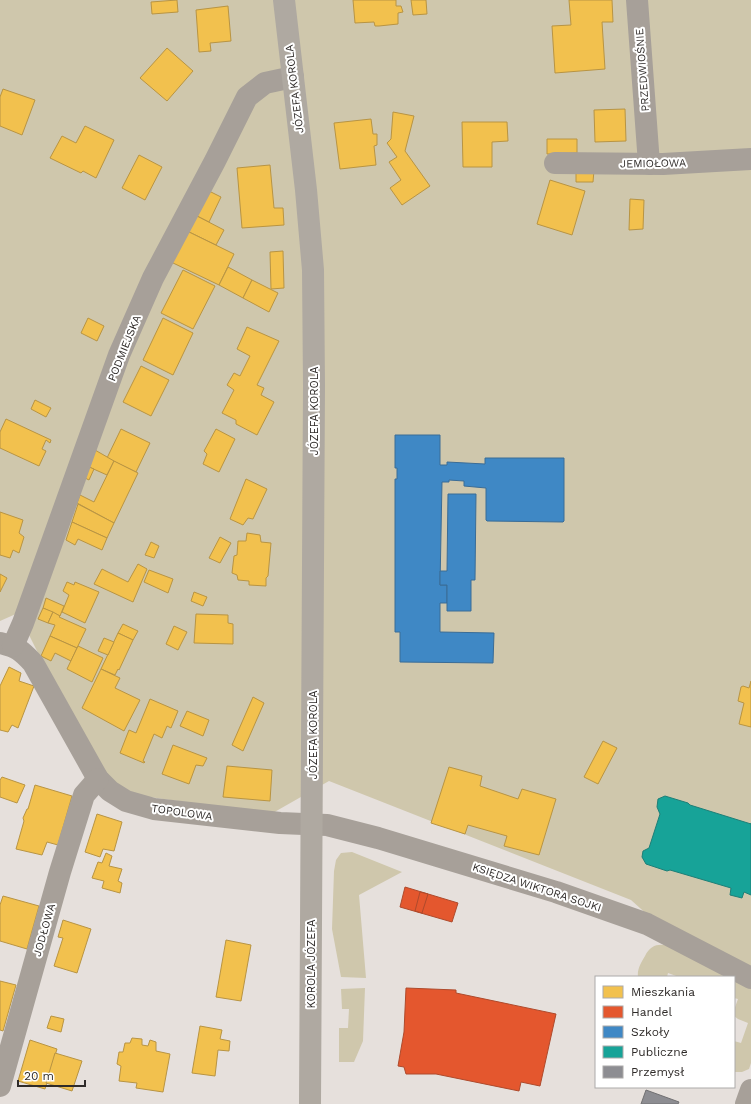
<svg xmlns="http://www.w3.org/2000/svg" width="751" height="1104" font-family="'Work Sans',sans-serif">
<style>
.green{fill:#cfc7ac}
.homes{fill:#f2c14e;stroke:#b89443}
.shops{fill:#e4572e;stroke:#ae4a2c}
.schools{fill:#3f88c5;stroke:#3a6c96}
.public{fill:#17a398;stroke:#1e7f77}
.industry{fill:#8d8d92;stroke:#717072}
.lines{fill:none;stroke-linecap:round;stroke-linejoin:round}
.minor{stroke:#a7a099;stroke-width:22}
.highway{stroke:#afa9a1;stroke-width:22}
.labels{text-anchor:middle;stroke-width:4;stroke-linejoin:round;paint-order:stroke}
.street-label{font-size:11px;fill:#2f2b29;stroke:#fff}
</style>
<rect width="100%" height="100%" fill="#e6e0dc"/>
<g class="green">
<path d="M0 0H751V1063L749 1069 742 1072H734V1041L741 1043 748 1023 738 1019 734 1016V1010L738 999 734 998V977H679L668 973 667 977H638C637 969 641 963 645 956 657 932 682 953 699 961L631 900 329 781 271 814 121 793 81 739 18 613 0 621Z"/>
<path d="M352 852 402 872 359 895 366 978 341 977 332 929 334 871 336 860 341 853Z"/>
<path d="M365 988 363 1041 354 1062H339V1028H348L349 1009H342L341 989Z"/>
</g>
<g class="homes">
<path d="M177 0 178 12 152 14 151 2Z"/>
<path d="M353 0H396V6H401L403 12 398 13V24L379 26H375L374 22 355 23Z"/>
<path d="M411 0H426L427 14 413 15Z"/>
<path d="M569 0H612L613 22H602L605 69 555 73 552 26 571 25Z"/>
<path d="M228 6 231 41 210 43 211 51 199 52 196 10Z"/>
<path d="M167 48 193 71 167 101 140 78Z"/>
<path d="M3 89 35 100 22 135 0 126V97Z"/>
<path d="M625 109 626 141 595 142 594 110Z"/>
<path d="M393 112 414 116 405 151 430 186 402 205 390 188 401 180 389 162 397 157 387 143 391 139Z"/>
<path d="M371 119 373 134H377V145L374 146 376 165 340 169 334 123Z"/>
<path d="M462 122H507L508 141 492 142V167H463Z"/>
<path d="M85 126 114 140 96 178 83 171 81 173 50 158 62 136 76 143Z"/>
<path d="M547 139H577V153L547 154Z"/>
<path d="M139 155 162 167 145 200 122 188Z"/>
<path d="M270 165 274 208H283L284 225 242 228 237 168Z"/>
<path d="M576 170H594L593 182H576Z"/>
<path d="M550 180 585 191 572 235 537 224Z"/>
<path d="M207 190 221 197 209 222 195 215Z"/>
<path d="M630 199 644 200 643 229 629 230Z"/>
<path d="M195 215 224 230 216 245 187 231Z"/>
<path d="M187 231 234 254 219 285 171 262Z"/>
<path d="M283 251 284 288 271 289 270 252Z"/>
<path d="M228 267 252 280 243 298 219 285Z"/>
<path d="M183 270 215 286 193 329 161 313Z"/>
<path d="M252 280 278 293 269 312 243 298Z"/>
<path d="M88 318 104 326 97 341 81 333Z"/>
<path d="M163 318 193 333 173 375 143 360Z"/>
<path d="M247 327 279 341 257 385 264 388 261 395 274 402 257 435 236 424V420L222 413 234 390 227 385 234 373 240 376 250 356 237 349Z"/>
<path d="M141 366 169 380 151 416 123 402Z"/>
<path d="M35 400 51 408 46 417 31 409Z"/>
<path d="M6 419 51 440 50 443 46 440 42 449 46 451 39 466 0 448V432Z"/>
<path d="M121 429 150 443 136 472 107 458Z"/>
<path d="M216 429 235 439 219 472 203 464 207 454 204 451Z"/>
<path d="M95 450 114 461 107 475 89 467Z"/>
<path d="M114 461 138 473 114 523 77 503 80 495 94 502Z"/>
<path d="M89 467 94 469 89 480 85 478Z"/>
<path d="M246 479 267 489 253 519 248 518 243 525 230 519Z"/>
<path d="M78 504 114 523 107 538 72 522Z"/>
<path d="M0 512 23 520 19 533 24 537 19 553 13 550 10 558 0 555Z"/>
<path d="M72 522 107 538 102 550 78 539 75 545 66 540Z"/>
<path d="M247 533 260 535 261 542 271 543 268 576 266 578V586L249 585V581L238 580 237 575 232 573 234 556 237 555 238 541H246Z"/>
<path d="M220 537 231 543 220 563 209 558Z"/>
<path d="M151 542 159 546 154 558 145 555Z"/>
<path d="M138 564 147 569 133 602 94 584 102 569 128 582Z"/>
<path d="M149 570 173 579 168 593 144 582Z"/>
<path d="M0 574 7 578 0 592Z"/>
<path d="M67 582 74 585 75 582 99 592 85 623 62 612 69 595 63 591Z"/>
<path d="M194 592 207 597 203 606 191 601Z"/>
<path d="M46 598 64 606 60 616 43 608Z"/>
<path d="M43 608 53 612 48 623 38 619Z"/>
<path d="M53 612 60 616 59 617 86 629 77 648 50 636 55 625 48 623Z"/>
<path d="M196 614 228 615V623L233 624V644L194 643Z"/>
<path d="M123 624 138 631 133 640 118 633Z"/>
<path d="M174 626 187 632 178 650 166 644Z"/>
<path d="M118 633 133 640 119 670 118 669 115 675 101 669Z"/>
<path d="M50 636 77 648 71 661 55 653 51 661 41 656Z"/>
<path d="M104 638 114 642 108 655 98 651Z"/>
<path d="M78 646 103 658 92 682 67 669Z"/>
<path d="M9 667 21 673 19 681 34 686 18 728 12 725 8 732 0 730V686Z"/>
<path d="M101 669 120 678 115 688 140 700 124 731 82 708Z"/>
<path d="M751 681V727L739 724 744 703 738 701 741 687 743 686 749 688Z"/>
<path d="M253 697 264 703 243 751 232 745Z"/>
<path d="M150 699 178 711 171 728 167 726 162 738 154 734 143 761 145 762 144 763 120 753 129 730 136 733Z"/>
<path d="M187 711 209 720 203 736 180 726Z"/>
<path d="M603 741 617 748 598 784 584 777Z"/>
<path d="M173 745 207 758 203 766 196 765 189 784 162 774Z"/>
<path d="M227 766 272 770 270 801 223 797Z"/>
<path d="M449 767 482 776 480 786 518 799 522 789 556 799 539 855 504 846 507 836 468 825 465 834 431 823Z"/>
<path d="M2 777 25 785 17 803 0 797V780Z"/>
<path d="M35 785 72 796 58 845 47 842 42 855 16 849 24 821 23 818 27 809H28Z"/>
<path d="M97 814 122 822 114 851 103 849 100 857 85 852Z"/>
<path d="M106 853 112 856 109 866 122 869 118 881 122 883 120 893 102 888 104 881 92 878 98 862 102 863Z"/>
<path d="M3 896 39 906 27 949 0 941V905Z"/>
<path d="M63 920 91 929 77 973 54 966 63 938 58 937Z"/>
<path d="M226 940 251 945 241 1001 216 997Z"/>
<path d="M0 981 16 985 3 1031 0 1030Z"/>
<path d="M51 1016 64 1019 61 1032 47 1028Z"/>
<path d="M200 1026 222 1030 220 1039 230 1041 229 1051 218 1050 215 1076 192 1073Z"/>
<path d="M132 1038 142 1039V1045L148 1046 150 1040 156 1042V1051L170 1054 163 1092 136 1088 137 1083 119 1081 121 1066 117 1064 119 1052H123L125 1043H130Z"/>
<path d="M30 1040 57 1049 45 1089 18 1081Z"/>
<path d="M55 1053 82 1061 72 1091 46 1083Z"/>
</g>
<g class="shops">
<path d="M405 887 458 903 452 922 400 907Z"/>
<path d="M420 892 428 894 422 913 415 911Z"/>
<path d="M406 988 456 990V993L556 1014 540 1086 521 1082 519 1091 436 1074H406L404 1067 398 1066 404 1032Z"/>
</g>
<g class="schools">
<path d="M395 435H440V465H447V462L485 464V458H564V521L563 522 487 521 486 520V488L464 486V481L449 480V482H442L440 585H447V603H440V632L494 633 493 663 400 662V632H395V479H397V468H395Z"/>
<path d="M448 494H476L475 580H471V611H447V585H440V571H447Z"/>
</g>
<path class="public" d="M665 796 688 803 690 805 751 824V823V895L744 892 742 898 730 895 731 888 670 870 667 871 646 864 642 857 643 851 649 848 660 814 657 807 658 799Z"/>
<path class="industry" d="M646 1090 679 1102 678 1104H641Z"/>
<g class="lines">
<g class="minor">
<path d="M637 0 649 164"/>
<path d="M555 163 663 164 751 159"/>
<path d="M0 643C17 647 21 650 33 663L98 779 110 791 126 801 154 809 280 823 327 825 378 838 556 892 647 924 751 978"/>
<path d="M13 646 23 623 119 355 153 278 215 161 247 97 265 83 293 77"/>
<path d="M0 1086 60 872 84 795 98 779"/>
<path d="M746 1104 751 1090"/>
</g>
<path class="highway" d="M284 0 306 190 313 270 314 386 310 1104"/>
</g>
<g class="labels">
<g class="street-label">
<text transform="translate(642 70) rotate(-94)" y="4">PRZEDWIOŚNIE</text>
<text transform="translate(294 89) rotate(-97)" y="4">JÓZEFA KOROLA</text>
<text transform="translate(653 163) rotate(-1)" y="4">JEMIOŁOWA</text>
<text transform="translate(124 348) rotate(-68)" y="4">PODMIEJSKA</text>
<text transform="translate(314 411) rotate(-90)" y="4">JÓZEFA KOROLA</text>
<text transform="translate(313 735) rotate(-90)" y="4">JÓZEFA KOROLA</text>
<text transform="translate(182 812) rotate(8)" y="4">TOPOLOWA</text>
<text transform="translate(537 887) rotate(18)" y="4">KSIĘDZA WIKTORA SOJKI</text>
<text transform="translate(44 930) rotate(-74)" y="4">JODŁOWA</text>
<text transform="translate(311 964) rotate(-90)" y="4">KOROLA JÓZEFA</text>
</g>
</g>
<rect x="595" y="976" width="140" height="112" fill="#ffffff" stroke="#acaaa9"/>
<rect x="603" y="986" width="20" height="12" fill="#f2c14e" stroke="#acaaa9"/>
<text x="631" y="996" font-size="12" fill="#2f2b29">Mieszkania</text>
<rect x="603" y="1006" width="20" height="12" fill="#e4572e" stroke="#acaaa9"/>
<text x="631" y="1016" font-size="12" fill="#2f2b29">Handel</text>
<rect x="603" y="1026" width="20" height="12" fill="#3f88c5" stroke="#acaaa9"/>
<text x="631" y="1036" font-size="12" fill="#2f2b29">Szkoły</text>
<rect x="603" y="1046" width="20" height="12" fill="#17a398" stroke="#acaaa9"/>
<text x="631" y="1056" font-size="12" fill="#2f2b29">Publiczne</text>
<rect x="603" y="1066" width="20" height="12" fill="#8d8d92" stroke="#acaaa9"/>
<text x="631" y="1076" font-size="12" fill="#2f2b29">Przemysł</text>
<path d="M18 1080v6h67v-6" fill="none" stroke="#2f2b29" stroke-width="2"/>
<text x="24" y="1080" font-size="12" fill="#2f2b29" stroke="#ffffff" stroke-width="3" paint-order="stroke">20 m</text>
</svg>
